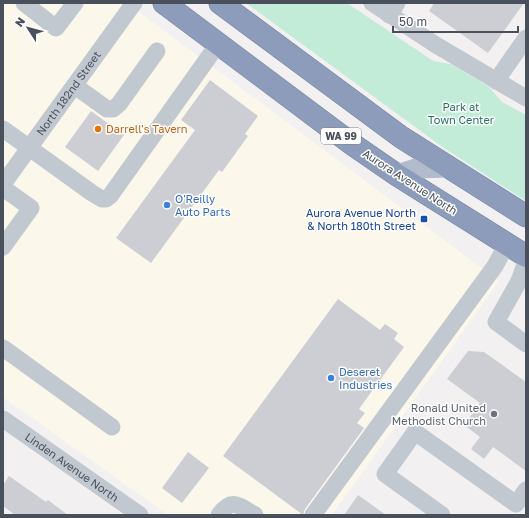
<svg xmlns="http://www.w3.org/2000/svg" width="529" height="518" font-family="'Golos Text',sans-serif">
<style>
.commercial{fill:#fbf8eb}
.green{fill:#c2ebd8}
.building{fill:#cdced4}
.lines{fill:none;stroke-linecap:round;stroke-linejoin:round}
.highway-casing{stroke:#7787a6;stroke-width:23}
.minor{stroke:#c1c8d0;stroke-width:17}
.major{stroke:#b2bbcc;stroke-width:21}
.highway{stroke:#8c9cba;stroke-width:22}
.food-dot{fill:#e8710a;stroke:#fff;stroke-width:1.5}
.shop-dot{fill:#3f7fe0;stroke:#fff;stroke-width:1.5}
.transit-dot{fill:#1a4fb4;stroke:#fff;stroke-width:1.5}
.worship-dot{fill:#6b7280;stroke:#fff;stroke-width:1.5}
.labels{text-anchor:middle;stroke-width:3;stroke-linejoin:round;paint-order:stroke}
.shield{fill:#fff;stroke:#80848c;stroke-width:1}
.shield-label{font-size:10px;font-weight:bold;fill:#49505b}
.street-label{font-size:11px;fill:#49505b;stroke:#fff}
.park-label{font-size:11px;fill:#1f7757;stroke:#fff}
.food-label{font-size:11px;fill:#c56008;stroke:#fff;text-anchor:start}
.shop-label{font-size:11px;fill:#366cbe;stroke:#fff;text-anchor:start}
.transit-label{font-size:11px;fill:#164399;stroke:#fff;text-anchor:end}
.worship-label{font-size:11px;fill:#5b616d;stroke:#fff;text-anchor:end}
</style>
<rect width="100%" height="100%" fill="#f2f0f0"/>
<path class="commercial" d="M3 3H127L499 281 332 515H168L3 397Z"/>
<path class="green" d="M246 3H347L433 61 451 64 488 86 502 102 526 115V201L441 146Z"/>
<g class="building">
<path d="M434 3H524L488 53 429 11Z"/>
<path d="M210 80 258 116 245 134 248 136 222 172 219 170 151 263 116 238 195 130 181 120Z"/>
<path d="M91 111 124 135 98 171 65 147Z"/>
<path d="M338 299 380 330 385 324 398 333 394 339 404 347 359 409 365 413 357 423 364 428 305 509 303 515 223 456Z"/>
<path d="M468 351 484 352 526 382V471L493 447 484 459 471 449 480 437 464 425 480 403 447 379Z"/>
<path d="M188 452 209 468 182 503 162 488Z"/>
<path d="M9 476 46 502 48 500 68 515H15L3 506V485Z"/>
<path d="M358 495 386 515H344Z"/>
</g>
<g class="lines">
<defs>
<g id="highway">
<path d="M164 3 352 144 397 175 526 256"/>
<path d="M220 3 401 137 526 216"/>
</g>
</defs>
<use href="#highway" class="highway-casing"/>
<g class="minor">
<path d="M24 3 56 28 75 3"/>
<path d="M372 3 436 45 526 98"/>
<path d="M389 15 397 3"/>
<path d="M496 81 526 38"/>
<path d="M75 86 107 109H113L119 104 157 51"/>
<path d="M3 129 92 193 102 199H106L110 196 218 44"/>
<path id="s1" d="M3 184 134 3"/>
<path d="M3 188 31 208 3 247"/>
<path d="M526 262 519 281 496 322 526 344"/>
<path d="M3 348 112 427"/>
<path id="s2" d="M3 419 140 515"/>
<path d="M219 515C232 497 239 506 255 515"/>
<path d="M313 515 495 266 507 244"/>
<path d="M442 515 385 474 415 432 516 504 526 490"/>
</g>
<path class="major" d="M397 175 419 168 447 167"/>
<use href="#highway" class="highway"/>
</g>
<circle class="food-dot" cx="98" cy="129" r="4"/>
<g class="shop-dot">
<circle cx="167" cy="205" r="4"/>
<circle cx="331" cy="378" r="4"/>
</g>
<rect class="transit-dot" x="420" y="215" width="8" height="8" rx="2"/>
<circle class="worship-dot" cx="494" cy="414" r="4"/>
<g class="labels">
<rect class="shield" x="321" y="128" width="40" height="16" rx="3"/>
<g class="shield-label">
<text x="341" y="140">WA 99</text>
</g>
<g class="street-label">
<text dy="4" stroke="none"><textPath href="#s1" startOffset="112">North 182nd Street</textPath></text>
<text transform="translate(410 182) rotate(33)" y="4">Aurora Avenue North</text>
<text dy="4" stroke="none"><textPath href="#s2" startOffset="84">Linden Avenue North</textPath></text>
</g>
<g class="park-label">
<text x="461" y="111">Park at<tspan x="461" dy="13">Town Center</tspan></text>
</g>
<g class="food-label">
<text x="106" y="133">Darrell's Tavern</text>
</g>
<g class="shop-label">
<text x="175" y="203">O'Reilly<tspan x="175" dy="13">Auto Parts</tspan></text>
<text x="339" y="376">Deseret<tspan x="339" dy="13">Industries</tspan></text>
</g>
<g class="transit-label">
<text x="416" y="217">Aurora Avenue North<tspan x="416" dy="13">&amp; North 180th Street</tspan></text>
</g>
<g class="worship-label">
<text x="486" y="412">Ronald United<tspan x="486" dy="13">Methodist Church</tspan></text>
</g>
</g>
<rect width="529" height="518" fill="none" stroke="#49505b" stroke-width="8"/>
<g transform="translate(28 28) rotate(306)" stroke="#ffffff" stroke-width="3" paint-order="stroke">
<path d="M0-3L7 15L0 10L-7 15Z" fill="#49505b"/>
<text y="-6" font-size="11" font-weight="bold" text-anchor="middle" fill="#49505b">N</text>
</g>
<path d="M393 26v6h125v-6" fill="none" stroke="#49505b" stroke-width="2"/>
<text x="399" y="26" font-size="12" fill="#49505b" stroke="#ffffff" stroke-width="3" paint-order="stroke">50 m</text>
</svg>
